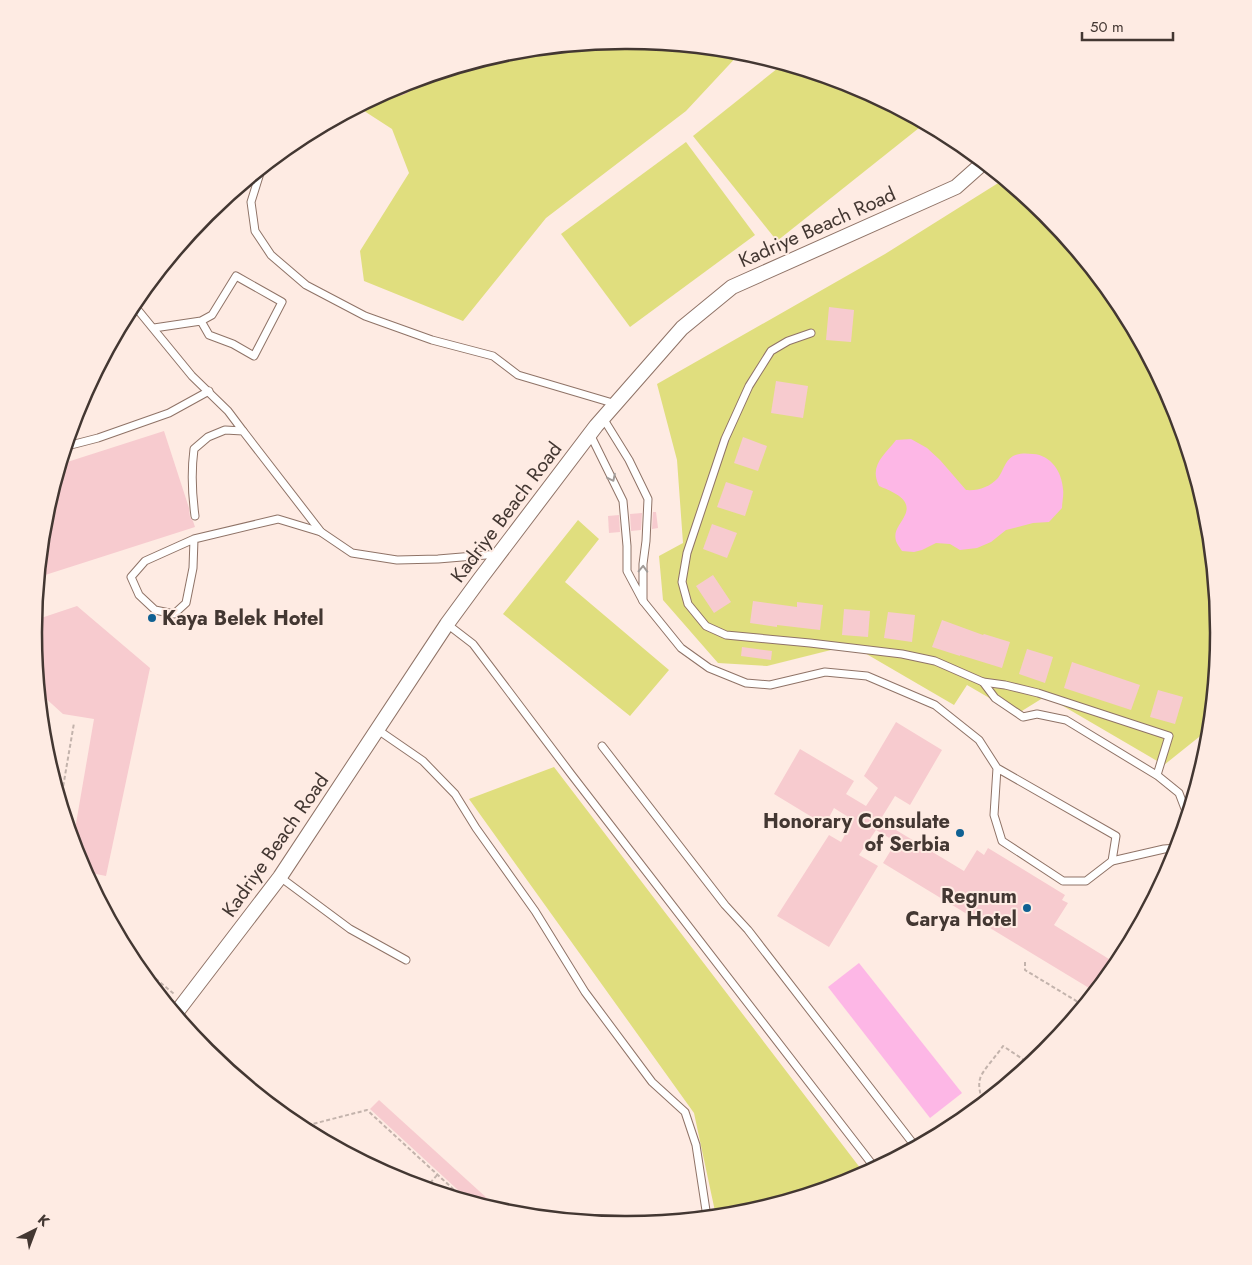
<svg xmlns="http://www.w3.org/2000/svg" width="1252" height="1265" font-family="Jost,sans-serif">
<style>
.green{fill:#e0de7e}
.water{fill:#fdb7e6}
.building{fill:#f7cbcf}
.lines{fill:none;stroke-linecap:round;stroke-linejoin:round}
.lane-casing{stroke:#8f7367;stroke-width:9}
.street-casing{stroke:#8f7367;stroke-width:16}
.path{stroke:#c3b3ac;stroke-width:2;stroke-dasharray:4 2.5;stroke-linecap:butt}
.lane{stroke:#fff;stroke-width:7}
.street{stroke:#fff;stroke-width:14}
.oneway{stroke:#a19b98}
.poi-dot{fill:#106193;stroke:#feebe3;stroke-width:2}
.labels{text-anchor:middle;stroke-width:4;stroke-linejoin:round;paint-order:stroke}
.street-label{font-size:20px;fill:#433732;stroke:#feebe3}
.poi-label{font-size:20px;font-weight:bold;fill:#433732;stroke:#feebe3;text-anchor:end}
.rim{fill:none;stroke:#433732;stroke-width:2.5}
</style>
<rect width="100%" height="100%" fill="#feebe3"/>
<g class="green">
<path d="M626 40 741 52 686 111 546 218 463 321 364 281 360 251 409 173 392 129 358 107 400 85 511 52Z"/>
<path d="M783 64 853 85 924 124 777 241 693 136Z"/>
<path d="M686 142 755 235 630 327 561 234Z"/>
<path d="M1003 180 1045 214 1119 304 1173 406 1207 517 1218 632 1209 729 1164 765 1046 696 1017 714 967 685 954 705 851 645 767 666 718 663 663 600 659 556 683 543 677 460 657 384 885 254Z"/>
<path d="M578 520 599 539 565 582 669 670 630 716 503 614Z"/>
<path d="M554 767 864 1173 852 1180 741 1213 716 1216 694 1113 469 799Z"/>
</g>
<g class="water">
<path d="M418 80C409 96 400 98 383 94L400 85Z"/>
<path d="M911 439 927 448 940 460 966 490C978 491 990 487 998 478 1004 470 1004 462 1013 456 1019 453 1026 453 1033 454 1051 455 1062 472 1063 489 1064 495 1062 502 1062 508L1049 522 1033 523 1006 530 991 542 977 548 960 550 950 544 936 543 922 550 914 552 902 551C900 548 897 544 896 541 893 530 901 524 905 515 913 498 890 491 879 486 869 465 884 456 896 440Z"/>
<path d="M859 963 962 1093 930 1118 828 987Z"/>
</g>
<g class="building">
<path d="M829 307 854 310 851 342 826 340Z"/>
<path d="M776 381 808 386 803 418 771 413Z"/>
<path d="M164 431 189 508 190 517 193 521 195 527 39 577 45 517 61 464Z"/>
<path d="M743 437 767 446 758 471 734 463Z"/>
<path d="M726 482 753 491 745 516 717 507Z"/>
<path d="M653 512H656L658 528 652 529Z"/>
<path d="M642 513 641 530 631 531 630 514Z"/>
<path d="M619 515 620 532 609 533 608 516Z"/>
<path d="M712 524 737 533 727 558 703 549Z"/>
<path d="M713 575 731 602 714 613 696 586Z"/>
<path d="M753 601 797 607V602L823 605 820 630 777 625V627L750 623Z"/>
<path d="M77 606 150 668 106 876 86 872 79 859 73 841 94 719 63 714 42 695 39 684 34 632 35 620Z"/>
<path d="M844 609 870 611 868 637 842 635Z"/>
<path d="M888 612 915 615 912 642 884 638Z"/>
<path d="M942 620 983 635 984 634 1010 642 1002 668 960 655V656L932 647Z"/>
<path d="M742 647 772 651 771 660 741 656Z"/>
<path d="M1027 649 1053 657 1045 683 1019 674Z"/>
<path d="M1072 662 1140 685 1131 710 1064 688Z"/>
<path d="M1158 690 1183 697 1175 724 1150 717Z"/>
<path d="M896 722 942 750 910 805 895 796 882 817 898 827 896 830 964 871 977 850 984 855 988 848 1065 895 1062 900 1068 903 1054 925 1117 964 1094 991 883 863 896 842 876 830 859 855 878 866 829 947 777 916 829 835 841 842 853 820 834 808 825 825 774 794 800 749 854 781 846 794 866 806 878 788 864 776Z"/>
<path d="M379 1100 500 1210 471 1202 370 1109Z"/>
</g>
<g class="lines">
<defs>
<g id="lane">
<path d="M261 170 251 202 255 231 271 255 306 285 365 316 432 340 493 356 518 375 616 404"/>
<path d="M133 304 192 376 228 411 243 431"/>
<path d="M154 328 201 321 212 315 236 276 282 302 254 356 233 344 209 335 201 321"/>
<path d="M811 333 788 341 771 351 749 386 725 439 687 553 682 582 688 604 706 626 726 635 810 643 902 654 935 661 983 682 995 698 1023 717 1037 714 1066 720 1158 776 1179 793 1187 814"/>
<path d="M590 434 623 501 627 546V571L643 601V564L646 541 648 499 629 460 603 418"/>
<path d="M67 446 98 438 169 413 209 391"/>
<path d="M195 516C192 494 191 472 194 449L208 437 225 430 243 431 321 532 352 553 397 560 438 559 498 554"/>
<path d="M194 539 193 568 186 603 174 614 155 610 139 595 131 577 145 561 194 539 278 519 321 532"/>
<path d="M643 601 681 648 709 668 746 683 770 685 825 672 867 676 935 705 979 740 997 768 994 815 1002 841 1063 881H1086L1112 861 1116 836 997 768"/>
<path d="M447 624 473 644 571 774 875 1168"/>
<path d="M983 682 1005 685 1038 693 1169 736 1157 775"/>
<path d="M378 730 423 761 455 794 476 828 535 911 585 992 652 1082 685 1112 696 1145 707 1217"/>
<path d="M602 746 725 905 748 930 915 1146"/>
<path d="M1112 861 1164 849 1176 848"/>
<path d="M280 877 350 929 406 960"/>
</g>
<path id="street" d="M176 1013 280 877 447 624 480 579 596 426 682 328 732 287 956 187 983 163"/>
</defs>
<use href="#lane" class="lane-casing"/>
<use href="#street" class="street-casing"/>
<g class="path">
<path d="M61 799 74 723"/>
<path d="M1025 962V970L1078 1002 1054 1040"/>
<path d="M145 975 149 973 174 994"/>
<path d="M978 1106C984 1095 977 1090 980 1079 981 1072 998 1054 1003 1046L1030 1064"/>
<path d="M301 1127 367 1110 464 1199"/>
<path d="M426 1188 437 1175"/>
</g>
<use href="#lane" class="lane"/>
<use href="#street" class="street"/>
</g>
<defs><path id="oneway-chevron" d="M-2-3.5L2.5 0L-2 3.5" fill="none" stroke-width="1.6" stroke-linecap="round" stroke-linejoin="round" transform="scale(1.25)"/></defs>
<g class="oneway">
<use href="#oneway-chevron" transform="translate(612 478) rotate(64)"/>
<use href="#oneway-chevron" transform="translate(643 569) rotate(-88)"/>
</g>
<g class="poi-dot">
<circle cx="152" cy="618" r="5"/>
<circle cx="960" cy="833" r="5"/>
<circle cx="1027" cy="908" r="5"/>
</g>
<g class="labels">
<g class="street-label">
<text transform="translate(817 227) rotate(-24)" y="7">Kadriye Beach Road</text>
<text transform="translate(506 512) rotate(-53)" y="7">Kadriye Beach Road</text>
<text transform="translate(275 845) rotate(-55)" y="7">Kadriye Beach Road</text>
</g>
<g class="poi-label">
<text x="162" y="625" text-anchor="start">Kaya Belek Hotel</text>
<text x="950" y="828">Honorary Consulate<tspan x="950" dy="23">of Serbia</tspan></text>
<text x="1017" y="903">Regnum<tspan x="1017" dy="23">Carya Hotel</tspan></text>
</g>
</g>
<path d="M0 0H1252V1265H0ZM625 49H627A583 583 0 0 1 1210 632V633A583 583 0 0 1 627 1216H625A583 583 0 0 1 42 633V632A583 583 0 0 1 625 49Z" fill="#feebe3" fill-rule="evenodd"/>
<path class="rim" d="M625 49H627A583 583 0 0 1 1210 632V633A583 583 0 0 1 627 1216H625A583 583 0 0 1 42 633V632A583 583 0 0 1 625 49Z"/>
<g transform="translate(35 1230) rotate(42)" stroke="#feebe3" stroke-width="4" paint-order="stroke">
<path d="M0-4L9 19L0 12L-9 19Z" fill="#433732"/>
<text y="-8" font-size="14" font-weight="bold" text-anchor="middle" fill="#433732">K</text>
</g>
<path d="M1082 32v8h91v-8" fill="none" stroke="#433732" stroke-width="2.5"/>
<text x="1090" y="32" font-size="15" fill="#433732" stroke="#feebe3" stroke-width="4" paint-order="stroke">50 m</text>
</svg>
